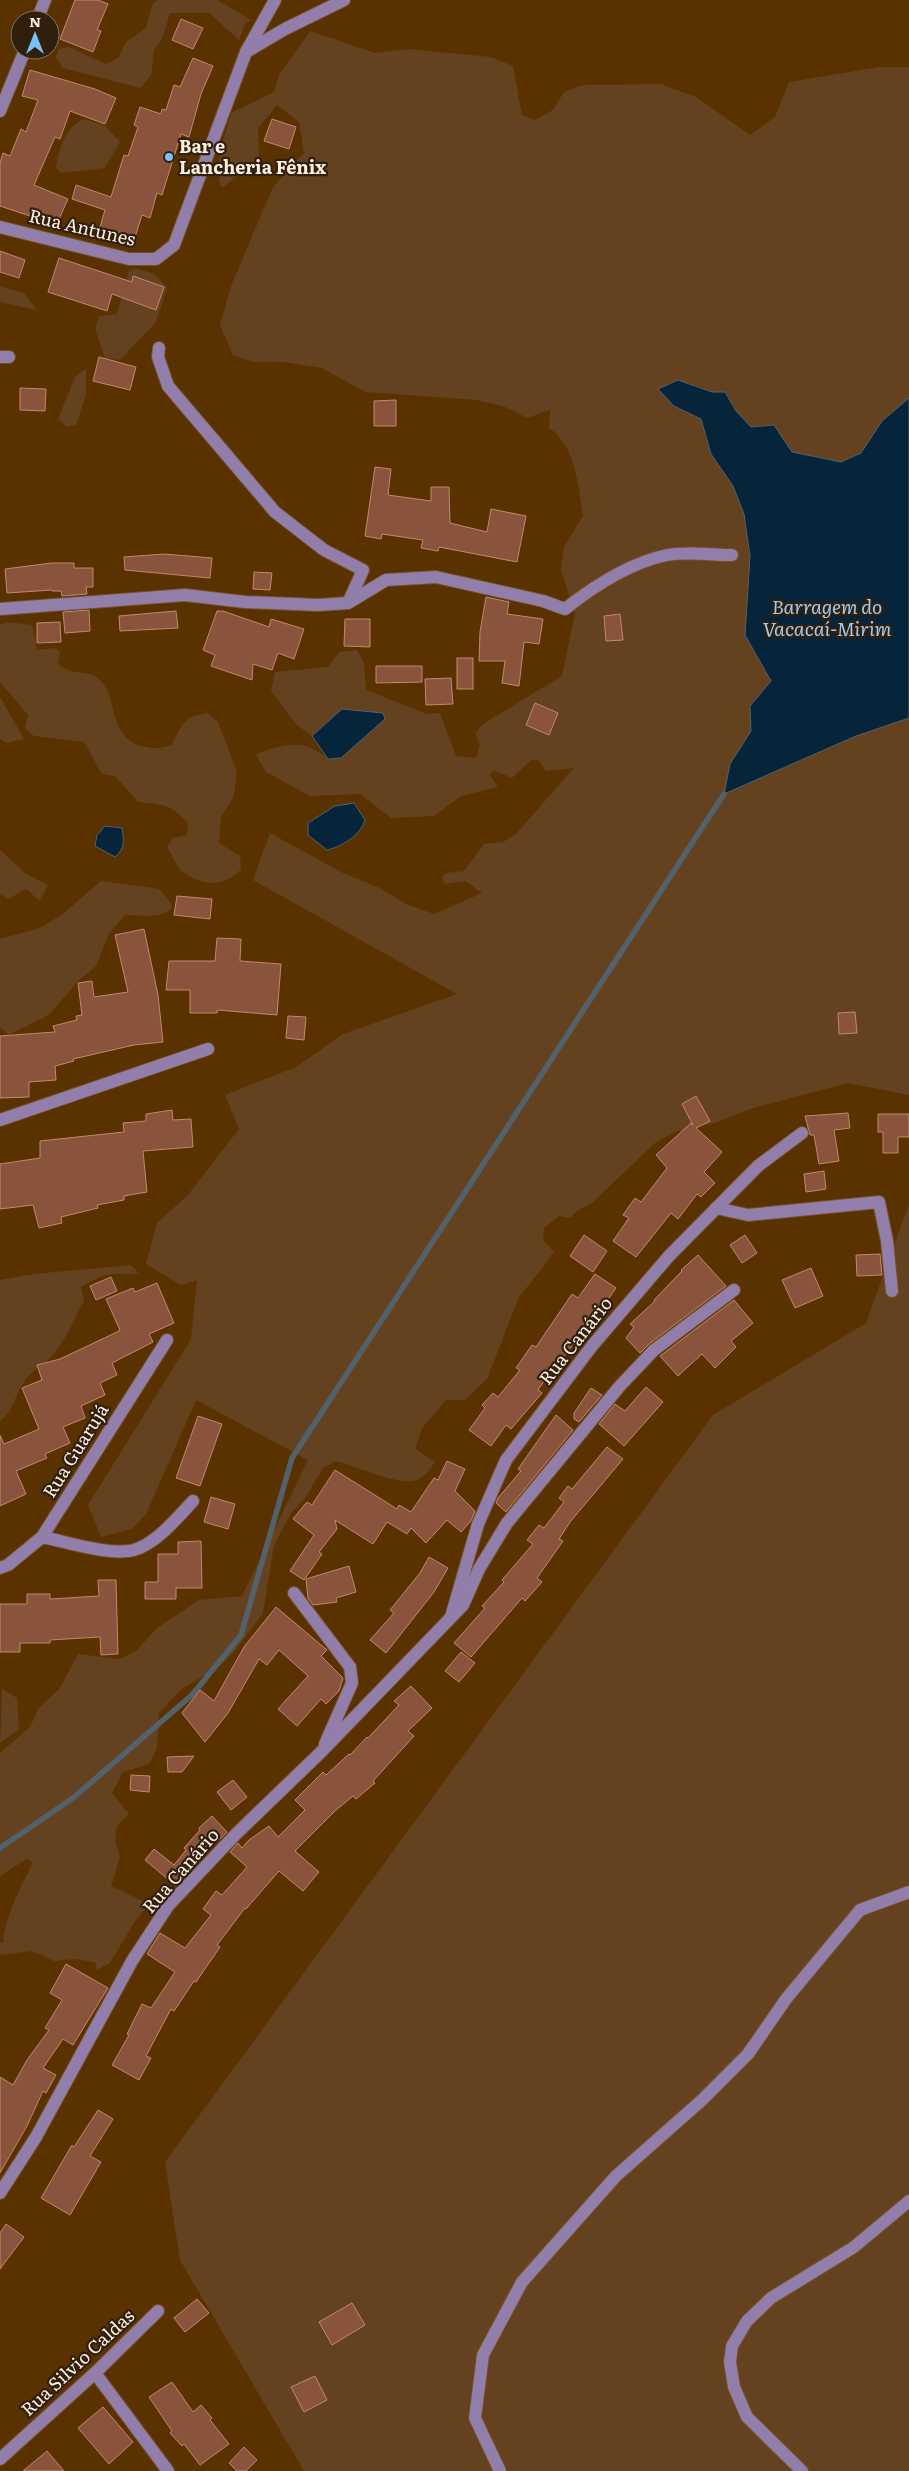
<svg xmlns="http://www.w3.org/2000/svg" width="909" height="2471" font-family="Literata,serif">
<style>
.green{fill:#65421f}
.water{fill:#06253b;stroke:#51626d}
.lines{fill:none;stroke-linecap:round;stroke-linejoin:round}
.stream{stroke:#51626d;stroke-width:5.5}
.building{fill:#8a543c;stroke:#c2886f}
.minor-casing{stroke:#745024;stroke-width:14}
.minor{stroke:#927eaa;stroke-width:12}
.poi-dot{fill:#79bff8;stroke:#311f0d;stroke-width:2}
.labels{text-anchor:middle;stroke-width:4.5;stroke-linejoin:round;paint-order:stroke}
.poi-label{font-size:18px;font-weight:bold;fill:#fff0e2;stroke:#311f0d;text-anchor:start}
.street-label{font-size:18px;fill:#fff0e2;stroke:#311f0d}
.water-label{font-size:19px;font-style:italic;fill:#9dcbf2;stroke:#311f0d}
</style>
<rect width="100%" height="100%" fill="#593200"/>
<g class="green">
<path d="M157 0H217L251 20 245 24 239 40 209 13H170L162 39 154 50 151 75 141 88 63 68 56 57 59 49 69 47 106 64 118 58 126 42 146 28 152 5Z"/>
<path d="M310 31 375 53 408 49 491 57 513 66 522 115 535 120 553 110 564 92 584 85 661 84 696 97 750 135 775 117 789 82 879 67H909V398L882 421 861 453 841 462 791 452 774 425 751 427 736 411 725 392H712L678 380 674 406 701 419 711 454 733 486 744 514 750 556 745 635 771 681 750 706 751 731 730 764 725 793 856 736 909 718V1095L848 1083 753 1108 718 1122 675 1132 655 1143 592 1203 577 1211 570 1218 559 1216 544 1228 543 1240 554 1251 540 1271 519 1297 487 1379 465 1400H446L422 1428 415 1449 435 1462C429 1471 423 1480 412 1481 396 1484 354 1466 336 1461L323 1468 305 1498 291 1513 274 1545 263 1613 234 1652 220 1666 182 1689 159 1713 157 1749 149 1764 123 1772 112 1793 129 1814 117 1826 115 1840 120 1857 111 1886 149 1904 134 1923 110 1963 97 1970 95 1962 74 1959 54 1961 32 1951 0 1955V1943H3C6 1913 20 1889 33 1863L27 1859 0 1876V1753L30 1727 39 1708 60 1688 78 1654 120 1659 136 1651 157 1628 199 1600 242 1596 308 1460 196 1400 146 1514 132 1529 101 1537 88 1505 191 1339 197 1280 181 1285 146 1264 157 1223 187 1196 239 1129 225 1095 296 1067 343 1034 457 994 253 880 270 833 343 873 380 888 408 905 434 914 482 893 465 881 445 884 442 878 446 873 464 871 484 844 503 842 515 835 574 768 546 771 538 760H531L512 778 494 770 490 775 498 787 461 796 434 816 391 818 360 794 310 796 266 772 256 755C266 749 294 742 305 746 321 751 322 759 341 758L342 709 312 736 296 724 271 691 275 672 328 667 339 652 357 650 364 663 366 690 427 714 440 713 456 756 476 758 480 744 475 733 483 724 562 676 575 613 561 570 564 547 583 516C578 486 576 446 549 428L550 410 527 418 503 406 477 400 365 392 322 368 283 362H253L233 355 220 325 231 286 273 187 304 153 299 122 277 105 258 128 259 159 222 188C212 171 226 132 231 113L274 92 279 75Z"/>
<path d="M83 119 104 125 120 142 105 168 61 173 56 168C58 150 66 127 83 119Z"/>
<path d="M138 269 153 273 167 287 156 322 120 360 105 358 95 328 99 316 117 314 129 270Z"/>
<path d="M0 286 24 293 37 310 0 302Z"/>
<path d="M86 369V395L76 425 67 427 58 419 75 377Z"/>
<path d="M7 622 32 625 37 650 56 648 60 652 58 664C74 676 82 670 94 676 122 690 103 740 146 747 156 749 162 748 172 745 182 725 183 716 208 713L218 722 237 772 234 796 221 817 219 843 240 856 241 869C226 887 203 886 184 873 177 868 172 854 167 847L173 838 187 835 188 823C169 803 164 805 138 802L115 776 102 774 84 742 34 736 25 728 28 715 0 682V625Z"/>
<path d="M0 697 24 739 6 743 0 738Z"/>
<path d="M0 850 25 873 48 885 40 901 26 889 8 899 0 894Z"/>
<path d="M101 881 160 889 172 905 171 909C161 919 139 915 125 915L109 934 96 966 79 980 49 1015 9 1035 0 1027V939L40 928 64 913Z"/>
<path d="M909 1204V2471H304L180 2260 165 2162 713 1415 866 1323Z"/>
<path d="M130 1265 139 1273C130 1275 124 1273 115 1274 103 1274 91 1281 81 1287L84 1300C74 1319 65 1343 49 1359 42 1367 32 1371 26 1379 16 1392 13 1412 0 1421V1280C43 1271 87 1270 130 1265Z"/>
<path d="M2 1689 17 1698 19 1729 0 1743Z"/>
</g>
<g class="water">
<path d="M678 380 712 392H725L736 411 751 427 774 425 792 452 841 462 861 453 882 421 909 398V718L856 736 724 794 730 764 751 731 750 706 771 681 745 635 750 556 744 514 733 486 711 454 701 419 674 406 658 389Z"/>
<path d="M342 709 383 713 385 719 341 758 328 759 312 736Z"/>
<path d="M354 803 365 820C361 835 341 847 327 850L308 835V823L335 806Z"/>
<path d="M105 826 122 828C124 840 125 849 115 857L95 846 97 835Z"/>
</g>
<g class="lines">
<path class="stream" d="M0 1848 73 1798 192 1695 241 1635 292 1458 724 794"/>
</g>
<g class="building">
<path d="M75 0H98L108 4 97 30 101 31 93 52 60 39Z"/>
<path d="M181 19 203 28 193 49 172 40Z"/>
<path d="M193 58 213 66 201 94 189 137 181 134 162 195 157 193 150 218 142 215 132 247 97 237 105 210 72 199 76 185 111 197 124 155 128 156 138 127 134 125 140 107 161 114 162 109 166 110 174 85 180 87Z"/>
<path d="M30 70 95 89 116 98 105 124 70 111 60 139 55 137 34 185 68 199 55 228 39 219 0 206V163L3 153 10 156 21 129 26 132 38 100 22 96Z"/>
<path d="M272 119 296 127 289 149 264 141Z"/>
<path d="M0 251 25 260 19 278 0 272Z"/>
<path d="M59 258 132 282 133 276 164 287 156 310 112 294 107 311 48 292Z"/>
<path d="M99 357 136 367 130 390 93 381Z"/>
<path d="M20 388 46 389 45 411 20 410Z"/>
<path d="M396 400V426H374V401Z"/>
<path d="M375 467 391 469 388 495 431 501V487H449L450 523 487 532 491 509 526 516 517 562 439 547 438 551 421 548 423 540 382 534 381 539 365 536Z"/>
<path d="M164 554 212 558 210 578 125 570 124 557Z"/>
<path d="M51 563H74V568H93V587H86L87 594 62 596 61 591H52V590L7 593 5 569Z"/>
<path d="M254 572 272 573 270 590 253 589Z"/>
<path d="M486 597 509 602 507 614 543 619 539 644 524 642 519 686 502 683 505 661H479L480 632Z"/>
<path d="M89 610 90 631 65 633 63 612Z"/>
<path d="M176 611 178 628 120 631 119 616Z"/>
<path d="M217 611H223L269 627 271 619 304 629 294 659 278 653 272 670 253 664 252 680 211 666 215 655 203 650Z"/>
<path d="M620 614 623 640 606 641 604 616Z"/>
<path d="M345 619H370V647L344 646Z"/>
<path d="M60 622 61 642 37 643V623Z"/>
<rect x="457" y="658" width="16" height="31"/>
<path d="M376 666H422V682L376 683Z"/>
<path d="M451 678 453 704 426 705 425 679Z"/>
<path d="M535 703 558 713 549 735 526 725Z"/>
<path d="M177 896 212 899 210 919 174 915Z"/>
<path d="M144 929 158 995 163 1042 134 1045 73 1059 74 1061 55 1066 56 1080 29 1082V1097L0 1098V1036L55 1032 53 1026 77 1020 76 1016 82 1015 78 983 92 981 94 997 128 992 115 935Z"/>
<path d="M217 938 241 939 240 961 281 964 277 1015 217 1010V1013H190V990H166L169 961H215Z"/>
<path d="M855 1012 857 1033 839 1034 838 1013Z"/>
<path d="M288 1016 306 1017 304 1040 286 1038Z"/>
<path d="M696 1096 710 1121 696 1128 722 1152 704 1172 715 1183 701 1197 697 1194 678 1219 671 1213 636 1257 613 1241 629 1218 623 1215 635 1198 641 1202 667 1168 656 1155 691 1123 693 1125 682 1104Z"/>
<path d="M172 1110 173 1120 191 1119 193 1147 143 1151 147 1192 124 1196V1200L97 1205 98 1208 61 1217 62 1223 39 1228 33 1205 0 1209V1164L40 1158V1141L124 1132 123 1123 146 1121V1114Z"/>
<path d="M848 1113 850 1128 834 1130 839 1161 819 1164 814 1135H810L805 1116Z"/>
<path d="M878 1114H909V1137H898V1153H883V1132H878Z"/>
<path d="M824 1171 826 1189 806 1192 804 1174Z"/>
<path d="M584 1235 607 1251 593 1272 570 1256Z"/>
<path d="M745 1235 757 1253 742 1263 730 1245Z"/>
<path d="M880 1254 882 1275 857 1276 856 1255Z"/>
<path d="M698 1255 726 1286 649 1344 640 1353 626 1338 634 1327 630 1324 655 1301 654 1300 682 1271 681 1270Z"/>
<path d="M811 1268 823 1296 795 1308 782 1280Z"/>
<path d="M595 1274 616 1288 589 1327 587 1325 563 1358 561 1356 538 1390 542 1393 511 1429 506 1425 491 1446 469 1430 485 1408 482 1405 493 1393 498 1397 520 1370 516 1368 532 1345 536 1347 572 1294 578 1298Z"/>
<path d="M111 1277 117 1291 96 1300 90 1286Z"/>
<path d="M157 1283 174 1323 149 1334 153 1342 112 1363 117 1375 100 1383 105 1395 81 1406 85 1418 63 1427 70 1443 45 1454 47 1458 16 1471 26 1494 0 1506V1435L4 1444 39 1429 22 1388 42 1380 37 1365 60 1359 117 1332 120 1330 106 1299 133 1288 135 1292Z"/>
<path d="M734 1300 753 1323 731 1341 736 1347 715 1368 702 1354 678 1376 660 1356Z"/>
<path d="M646 1387 663 1402 624 1446 599 1424 615 1404 625 1411Z"/>
<path d="M591 1388 602 1395 579 1422 574 1419V1413Z"/>
<path d="M556 1415 573 1430 506 1512 496 1503 498 1498 521 1471 518 1469Z"/>
<path d="M198 1416 222 1424 200 1486 176 1478Z"/>
<path d="M607 1447 623 1459 570 1522 559 1539 563 1541 537 1578 542 1582 525 1601 522 1598 471 1657 454 1643 485 1608 482 1606 504 1582 502 1580 533 1544 527 1540 539 1525 544 1528 564 1502 559 1498 568 1486 572 1489Z"/>
<path d="M447 1461 465 1469 455 1491 475 1511 471 1521 461 1532 447 1520 426 1543 411 1528 407 1534 387 1522 373 1544 335 1520 337 1529 319 1552 322 1554 304 1580 290 1571 314 1535 293 1519 307 1502 312 1505 335 1470 397 1509 399 1505 411 1512 434 1478 438 1480Z"/>
<path d="M211 1497 235 1504 228 1529 204 1522Z"/>
<path d="M201 1541 202 1588H176V1599H145V1582H158V1554H178V1542Z"/>
<path d="M429 1557 448 1568 434 1592 386 1653 370 1640 394 1613 390 1610 420 1573Z"/>
<path d="M349 1566 356 1592 336 1598 337 1602 313 1605 308 1598 306 1579Z"/>
<path d="M98 1580H116L118 1654 101 1655 100 1637 50 1640V1643H20V1652H0V1604H27V1594H50V1599L99 1596Z"/>
<path d="M276 1607 327 1650 321 1656 343 1678 339 1691 326 1704 321 1699 297 1726 278 1709 308 1676 279 1650 267 1665 259 1659 228 1713 205 1742 182 1713 200 1690 214 1701 244 1647Z"/>
<path d="M461 1652 475 1663 459 1682 445 1671Z"/>
<path d="M411 1686 432 1708 408 1731 414 1736 373 1781 375 1783 356 1799 353 1796 336 1810 295 1851 319 1872 303 1891 279 1871 246 1909 245 1908 217 1945 220 1947 196 1982 194 1981 174 2011 171 2009 146 2056 151 2058 139 2080 112 2065 129 2035 127 2034 142 2004 151 2008 175 1972 147 1954 160 1933 185 1948 211 1915 203 1909 216 1891 222 1895 247 1867 230 1852 238 1843 242 1848 249 1840 269 1826 278 1837 305 1810 295 1800 323 1772 326 1775 349 1754 350 1755 367 1737 368 1738 399 1705 394 1701Z"/>
<path d="M194 1756 182 1772H168L167 1757Z"/>
<path d="M131 1775 150 1776 149 1792 130 1790Z"/>
<path d="M233 1780 247 1797 231 1810 217 1792Z"/>
<path d="M212 1816 227 1832 217 1842 216 1840 176 1886 145 1860 154 1849 174 1865 186 1850 184 1848 200 1830 199 1828Z"/>
<path d="M66 1964 108 1988 73 2045 63 2039 43 2068 56 2075 46 2093 43 2091 27 2126 0 2173V2077L13 2085 27 2060 49 2030 45 2028 62 2000 50 1993Z"/>
<path d="M98 2110 113 2119 90 2156 101 2162 70 2215 41 2198 72 2145 74 2147Z"/>
<path d="M6 2224 24 2237 0 2269V2233Z"/>
<path d="M197 2299 209 2313 185 2332 174 2318Z"/>
<path d="M352 2303 365 2325 332 2345 319 2322Z"/>
<path d="M315 2376 327 2400 304 2412 291 2387Z"/>
<path d="M172 2382 193 2412 201 2405 212 2418 210 2420 229 2444 200 2465 184 2444 182 2446 170 2433 172 2431 149 2397Z"/>
<path d="M103 2407 133 2442 109 2464 78 2428Z"/>
<path d="M244 2447 257 2460 246 2471H237L229 2463Z"/>
<path d="M47 2451 64 2471H23Z"/>
</g>
<g class="lines">
<defs>
<g id="minor">
<path d="M37 20 45 0"/>
<path d="M246 52 285 29 344 0"/>
<path d="M0 111 25 50"/>
<path d="M0 227 129 259H156L174 245 246 52 275 0"/>
<path d="M159 348 158 357 168 386 275 512 324 550 363 570 348 603"/>
<path d="M0 357H9"/>
<path d="M0 609 185 595 245 602 318 605 348 603 386 580 436 577 543 601 565 609C594 586 629 563 667 555 687 551 712 555 732 555"/>
<path d="M0 1120 208 1049"/>
<path d="M716 1208 748 1215 879 1202 887 1241 892 1291"/>
<path d="M42 1537C68 1542 109 1556 134 1550 156 1544 178 1517 193 1501"/>
<path d="M0 1568 8 1565 42 1537 167 1340"/>
<path d="M294 1593 350 1667 352 1683 325 1744"/>
<path d="M451 1617 478 1524 506 1460 592 1346 669 1256 758 1166 802 1133"/>
<path d="M0 2193 36 2137 132 1961 168 1906 236 1834 321 1752 463 1605 479 1569 507 1523 619 1387 654 1350 734 1290"/>
<path d="M95 2373 168 2471"/>
<path d="M0 2459 95 2373 158 2311"/>
<path d="M500 2471 475 2418 483 2355 522 2282 616 2176 702 2100 748 2054 786 1999 860 1910 909 1892"/>
<path d="M802 2471 747 2417 734 2387 730 2362 732 2346 747 2321 771 2298 854 2247 909 2201"/>
</g>
</defs>
<use href="#minor" class="minor-casing"/>
<use href="#minor" class="minor"/>
</g>
<circle class="poi-dot" cx="169" cy="157" r="5"/>
<g class="labels">
<g class="poi-label">
<text x="179" y="153">Bar e<tspan x="179" dy="21">Lancheria Fênix</tspan></text>
</g>
<g class="street-label">
<text transform="translate(82 228) rotate(13)" y="6">Rua Antunes</text>
<text transform="translate(576 1341) rotate(-52)" y="6">Rua Canário</text>
<text transform="translate(76 1451) rotate(-58)" y="6">Rua Guarujá</text>
<text transform="translate(181 1871) rotate(-49)" y="6">Rua Canário</text>
<text transform="translate(78 2363) rotate(-43)" y="6">Rua Silvio Caldas</text>
</g>
<g class="water-label">
<text x="827" y="614">Barragem do<tspan x="827" dy="22">Vacacaí-Mirim</tspan></text>
</g>
</g>
<g transform="translate(35 35)"><circle r="24" fill="#311f0d" stroke="#837362"/>
<path d="M0-4L9 19L0 12L-9 19Z" fill="#79bff8"/>
<text y="-8" font-size="14" font-weight="bold" text-anchor="middle" fill="#fff0e2">N</text>
</g>
</svg>
